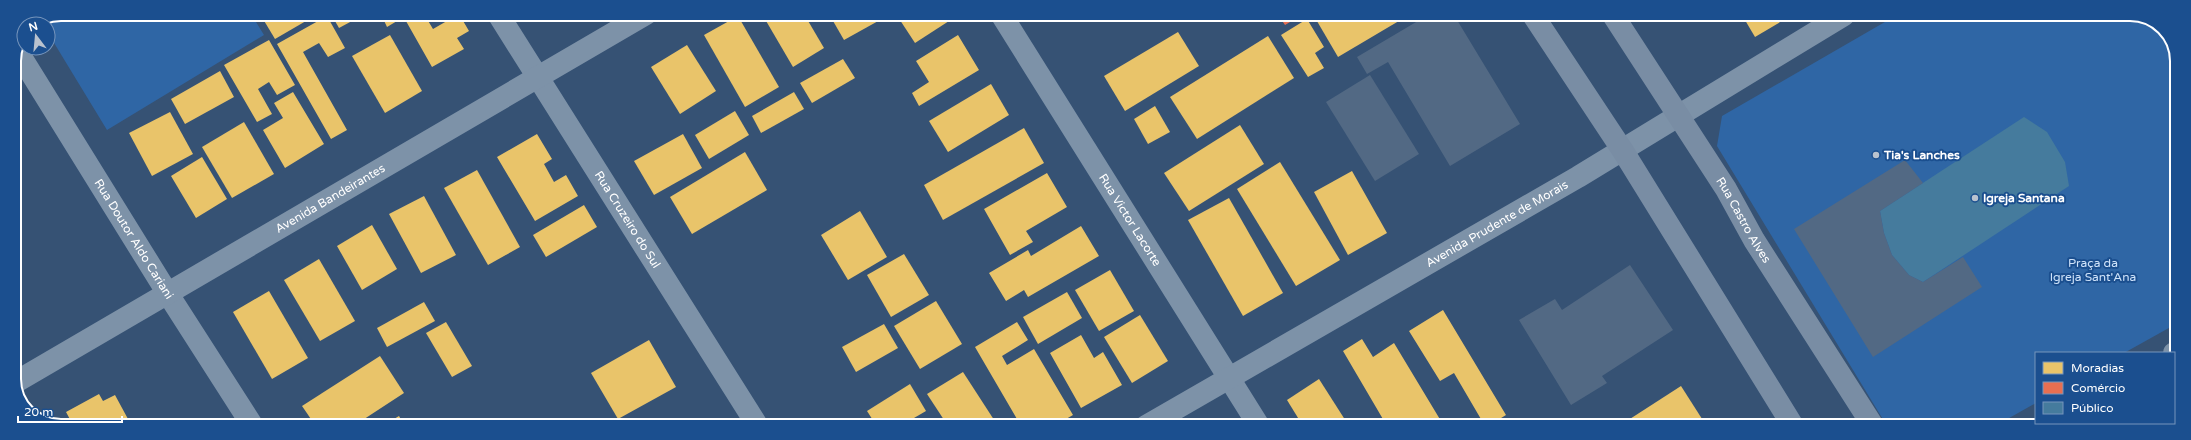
<svg xmlns="http://www.w3.org/2000/svg" width="2191" height="440" font-family="'Varela Round',sans-serif">
<style>
.green{fill:#2f66a5}
.homes{fill:#e9c46a}
.shops{fill:#e76f51}
.public{fill:#457b9d}
.building{fill:#526984}
.lines{fill:none;stroke-linecap:round;stroke-linejoin:round}
.minor{stroke:#7d92a8;stroke-width:22}
.tertiary{stroke:#7d92a8;stroke-width:22}
.secondary{stroke:#798da4;stroke-width:22}
.poi-dot{fill:#b9c2ce;stroke:#1b4f8f;stroke-width:1.5}
.labels{text-anchor:middle;stroke-width:4;stroke-linejoin:round;paint-order:stroke}
.poi-label{font-size:12px;font-weight:bold;fill:#fff;stroke:#1b4f8f;text-anchor:start}
.street-label{font-size:12px;fill:#fff;stroke:#1b4f8f}
.park-label{font-size:12px;fill:#cfe3fa;stroke:#1b4f8f}
.rim{fill:none;stroke:#fff;stroke-width:2}
</style>
<rect width="100%" height="100%" fill="#365274"/>
<g class="green">
<path d="M61 14H251L264 35 107 130 48 33V24H43L41 22Z"/>
<path d="M1897 15H2139L2163 28 2177 55 2176 324 2124 353H2036V403L1995 426H1887L1717 146 1722 116Z"/>
</g>
<g class="homes">
<path d="M260 14H318L275 39Z"/>
<path d="M331 14H365L339 28Z"/>
<path d="M381 14H393L397 21 387 27Z"/>
<path d="M402 14H424L433 29 459 14 469 31 457 38 464 49 432 67Z"/>
<path d="M762 14H804L824 48 793 67Z"/>
<path d="M829 14H876L880 20 844 40Z"/>
<path d="M896 14H944L949 21 915 43Z"/>
<path d="M1317 15H1409L1338 57 1314 16Z"/>
<path d="M1742 15H1792L1755 37Z"/>
<path d="M327 16 345 48 328 57 319 43 303 52 347 130 331 139 277 44Z"/>
<path d="M738 16 779 87 745 107 704 35Z"/>
<path d="M1307 19 1324 47 1315 53 1324 68 1308 77 1281 35Z"/>
<path d="M1178 32 1199 66 1125 111 1104 76Z"/>
<path d="M390 35 422 91 385 113 352 56Z"/>
<path d="M958 35 979 70 919 106 912 93 929 82 916 61Z"/>
<path d="M1268 36 1294 78 1197 139 1170 97Z"/>
<path d="M269 40 295 85 277 95 269 82 258 89 272 114 257 122 224 65Z"/>
<path d="M687 45 716 91 680 114 651 67Z"/>
<path d="M843 59 855 78 812 103 800 83Z"/>
<path d="M220 71 234 97 185 124 171 99Z"/>
<path d="M991 84 1009 115 948 152 929 121Z"/>
<path d="M293 92 324 144 285 168 263 130 283 118 274 103Z"/>
<path d="M794 92 804 109 761 133 752 116Z"/>
<path d="M1155 106 1170 132 1148 144 1134 119Z"/>
<path d="M735 111 749 135 709 159 695 135Z"/>
<path d="M170 112 193 154 152 176 129 133Z"/>
<path d="M244 122 274 174 232 198 202 147Z"/>
<path d="M1240 125 1264 164 1189 211 1164 173Z"/>
<path d="M1024 128 1044 163 943 220 924 185Z"/>
<path d="M537 134 552 159 544 164 554 182 566 175 578 196 535 221 497 157Z"/>
<path d="M683 134 702 168 654 195 634 161Z"/>
<path d="M745 152 767 190 692 234 670 197Z"/>
<path d="M202 157 227 199 196 218 171 176Z"/>
<path d="M1280 162 1340 260 1296 286 1237 189Z"/>
<path d="M477 170 520 247 488 265 444 188Z"/>
<path d="M1352 171 1387 233 1348 255 1314 192Z"/>
<path d="M1047 173 1067 207 1026 231 1033 242 1010 255 984 209Z"/>
<path d="M424 196 456 255 421 273 389 214Z"/>
<path d="M1229 198 1283 293 1243 316 1188 220Z"/>
<path d="M584 205 597 227 546 257 533 235Z"/>
<path d="M860 211 887 257 848 280 821 235Z"/>
<path d="M372 225 397 269 362 290 337 246Z"/>
<path d="M1081 226 1099 256 1028 297 1024 290 1006 301 989 273 1028 250 1031 256Z"/>
<path d="M904 254 929 295 891 317 867 275Z"/>
<path d="M319 259 355 321 320 341 284 280Z"/>
<path d="M1110 270 1134 311 1099 331 1075 290Z"/>
<path d="M269 291 308 358 272 379 233 312Z"/>
<path d="M1067 292 1082 318 1038 344 1023 317Z"/>
<path d="M936 301 962 344 920 369 894 326Z"/>
<path d="M424 302 435 321 387 347 377 328Z"/>
<path d="M1443 310 1506 415 1488 426H1485L1454 373 1440 381 1409 331Z"/>
<path d="M1140 315 1168 361 1132 383 1104 337Z"/>
<path d="M446 322 472 366 452 377 426 333Z"/>
<path d="M1017 322 1028 340 1002 356 1007 365 1034 349 1073 415 1054 426H1021L975 347Z"/>
<path d="M884 324 898 348 856 372 842 347Z"/>
<path d="M1081 335 1094 358 1103 352 1122 385 1081 408 1050 353Z"/>
<path d="M1362 339 1373 357 1394 343 1444 426H1387L1343 351Z"/>
<path d="M649 340 676 387 618 419 591 373Z"/>
<path d="M380 356 404 393 355 425H315L302 406Z"/>
<path d="M963 372 998 426H948L927 394Z"/>
<path d="M1319 379 1349 426H1303L1287 400Z"/>
<path d="M910 384 926 411 902 425H876L867 411Z"/>
<path d="M1681 386 1704 422 1698 426H1619Z"/>
<path d="M99 394 103 401 115 395 128 419 122 423 123 425H73L66 412Z"/>
<path d="M399 416 404 425H384Z"/>
</g>
<path class="shops" d="M1278 15H1302L1285 25Z"/>
<path class="public" d="M2024 117 2047 132 2065 162 2069 186 1923 282 1909 275 1892 255 1884 233 1880 211Z"/>
<g class="building">
<path d="M1428 15H1454L1520 124 1450 166 1388 62 1367 74 1357 57Z"/>
<path d="M1370 75 1419 154 1375 181 1326 102Z"/>
<path d="M1905 160 1923 183 1880 211 1884 233 1892 255 1909 275 1923 282 1963 257 1982 287 1873 357 1794 229Z"/>
<path d="M1630 265 1673 330 1602 376 1607 383 1571 405 1519 320 1555 299 1562 310Z"/>
</g>
<g class="lines">
<g class="minor">
<path id="s1" d="M498 14 757 425"/>
<path id="s2" d="M1001 14 1259 426"/>
<path id="s3" d="M18 52 168 294 252 425"/>
<path d="M1678 116 1844 15"/>
</g>
<g class="tertiary">
<path d="M2174 353 2176 352"/>
<path id="s4" d="M14 383 646 14"/>
<path id="s5" d="M1146 426 1578 177 1678 116"/>
<path d="M2052 426 2057 423"/>
</g>
<g class="secondary">
<path d="M1533 15 1623 151 1793 426"/>
<path id="s6" d="M1613 15 1726 189 1754 240 1873 426"/>
</g>
</g>
<g class="poi-dot">
<circle cx="1876" cy="155" r="4"/>
<circle cx="1975" cy="198" r="4"/>
</g>
<g class="labels">
<g class="poi-label">
<text x="1884" y="159">Tia's Lanches</text>
<text x="1983" y="202">Igreja Santana</text>
</g>
<g class="street-label">
<text dy="4" stroke="none"><textPath href="#s4" startOffset="366">Avenida Bandeirantes</textPath></text>
<text dy="4" stroke="none"><textPath href="#s1" startOffset="243">Rua Cruzeiro do Sul</textPath></text>
<text dy="4" stroke="none"><textPath href="#s2" startOffset="243">Rua Victor Lacorte</textPath></text>
<text dy="4" stroke="none"><textPath href="#s6" startOffset="243">Rua Castro Alves</textPath></text>
<text dy="4" stroke="none"><textPath href="#s5" startOffset="405">Avenida Prudente de Morais</textPath></text>
<text dy="4" stroke="none"><textPath href="#s3" startOffset="220">Rua Doutor Aldo Cariani</textPath></text>
</g>
<g class="park-label">
<text x="2093" y="267">Praça da<tspan x="2093" dy="14">Igreja Sant'Ana</tspan></text>
</g>
</g>
<path d="M0 0H2191V440H0ZM61 21H2130A40 40 0 0 1 2170 61V379A40 40 0 0 1 2130 419H61A40 40 0 0 1 21 379V61A40 40 0 0 1 61 21Z" fill="#1b4f8f" fill-rule="evenodd"/>
<path class="rim" d="M61 21H2130A40 40 0 0 1 2170 61V379A40 40 0 0 1 2130 419H61A40 40 0 0 1 21 379V61A40 40 0 0 1 61 21Z"/>
<rect x="2035" y="352" width="140" height="72" fill="#1b4f8f" stroke="#7695bc"/>
<rect x="2043" y="362" width="20" height="12" fill="#e9c46a" stroke="#7695bc"/>
<text x="2071" y="372" font-size="12" fill="#ffffff">Moradias</text>
<rect x="2043" y="382" width="20" height="12" fill="#e76f51" stroke="#7695bc"/>
<text x="2071" y="392" font-size="12" fill="#ffffff">Comércio</text>
<rect x="2043" y="402" width="20" height="12" fill="#457b9d" stroke="#7695bc"/>
<text x="2071" y="412" font-size="12" fill="#ffffff">Público</text>
<g transform="translate(36 36) rotate(344)"><circle r="19" fill="#1b4f8f" stroke="#7695bc"/>
<path d="M0-3L7 15L0 10L-7 15Z" fill="#b9c2ce"/>
<text y="-6" font-size="11" font-weight="bold" text-anchor="middle" fill="#ffffff">N</text>
</g>
<path d="M18 416v6h104v-6" fill="none" stroke="#ffffff" stroke-width="2"/>
<text x="24" y="416" font-size="12" fill="#ffffff" stroke="#1b4f8f" stroke-width="3" paint-order="stroke">20 m</text>
</svg>
